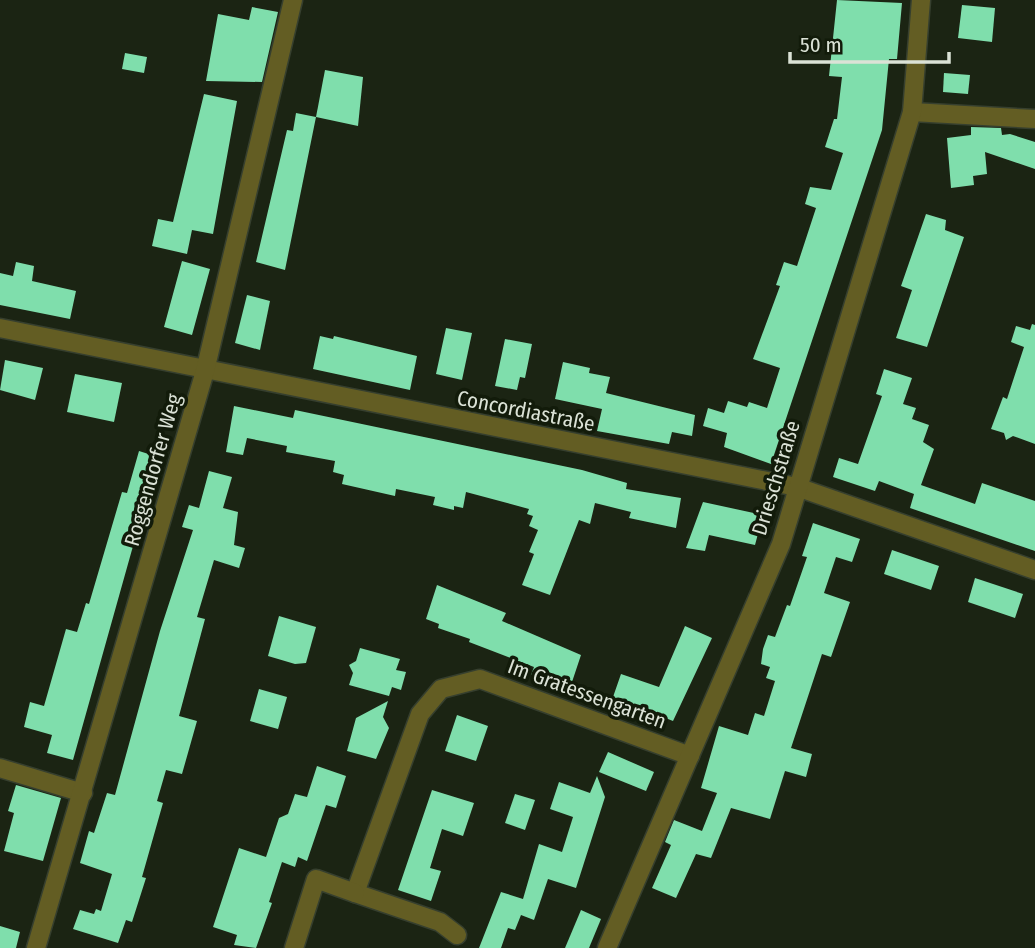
<svg xmlns="http://www.w3.org/2000/svg" width="1035" height="948" font-family="'Fira Sans Condensed',sans-serif">
<style>
.building{fill:#7fdeac}
.lines{fill:none;stroke-linecap:round;stroke-linejoin:round}
.minor-casing{stroke:#363f2e;stroke-width:21}
.minor{stroke:#635d23;stroke-width:18}
.labels{text-anchor:middle;stroke-width:7;stroke-linejoin:round;paint-order:stroke}
.street-label{font-size:21px;fill:#dbe2d6;stroke:#121b0a}
</style>
<rect width="100%" height="100%" fill="#1b2413"/>
<g class="building">
<path d="M837 0 902 3 897 59H889L882 130 771 464 724 447 727 433 703 426 708 408 724 413 728 401 747 407 749 402 767 408 780 368 753 359 780 286 776 285 784 262 797 266 816 208 805 204 810 187 831 190 843 153 825 147 834 119H837L842 77 829 76Z"/>
<path d="M962 5 995 8 992 42 958 38Z"/>
<path d="M252 7 278 12 262 82 206 81 218 14 249 20Z"/>
<path d="M125 53 147 57 144 73 122 69Z"/>
<path d="M325 70 363 77 358 126 316 117Z"/>
<path d="M944 73 970 75 968 94 943 92Z"/>
<path d="M204 94 237 101 213 234 192 230 187 254 152 246 158 219 173 222Z"/>
<path d="M296 113 316 117 285 270 256 262 287 130 293 131Z"/>
<path d="M971 127 1001 128 1002 135 1010 134 1035 142V169L985 152 987 174 973 176 974 185 951 188 947 138 971 135Z"/>
<path d="M926 214 946 220 945 230 964 237 927 347 896 338 912 290 901 286Z"/>
<path d="M182 261 210 269 192 335 164 327Z"/>
<path d="M16 262 34 266 32 281 76 291 70 319 0 305V273L13 276Z"/>
<path d="M247 295 270 301 260 350 235 343Z"/>
<path d="M1032 324 1035 325V444L1013 436 1006 440 1004 433 991 429 1003 397 1007 399 1024 347 1011 342 1016 326 1030 330Z"/>
<path d="M446 328 472 333 462 380 436 374Z"/>
<path d="M320 336 333 339 334 336 417 356 410 390 313 369Z"/>
<path d="M505 339 532 344 525 378 520 377 517 390 495 386Z"/>
<path d="M5 360 43 368 35 400 0 390Z"/>
<path d="M563 362 590 368 589 373 610 377 606 393 695 415 692 436 672 432 669 444 597 431 602 409 555 399Z"/>
<path d="M884 369 912 378 903 404 916 408 912 419 929 425 923 442 934 449 921 485 975 504 982 483 1035 501V551L910 508 914 494 879 481 875 491 833 477 839 458 858 464 882 396 876 394Z"/>
<path d="M75 374 122 383 114 422 67 412Z"/>
<path d="M234 406 293 418 295 410 582 470 627 483 626 489 681 498 676 528 629 518 631 512 595 503 590 524 579 520 550 595 522 585 534 554 529 552 538 530 529 526 533 516 527 514 529 509 466 492 463 508 454 506V510L433 505 435 497 396 489 395 496 342 484 344 475 333 472 335 461 286 452 287 446 247 438 243 455 226 452Z"/>
<path d="M139 451 158 457 73 760 47 753 52 735 24 727 30 702 44 706 66 629 77 632 86 603 89 604 122 492 127 493Z"/>
<path d="M209 471 232 477 223 508 238 512 234 545 245 548 239 568 214 560 197 617 205 619 179 716 197 721 182 774 166 770 157 801 163 803 142 877 146 878 132 922 126 920 118 943 73 929 80 910 94 914 96 909 101 911 112 874 80 863 89 831 94 833 107 793 115 795 160 631 193 530 182 527 189 505 199 508Z"/>
<path d="M703 502 763 515 755 545 709 535 705 551 686 548Z"/>
<path d="M813 523 860 539 852 562 836 557 824 593 850 602 831 657 822 654 791 748 812 754 806 777 785 771 770 819 731 808 711 858 696 854 676 898 652 888 671 845 665 842 674 820 702 831 717 793 701 788 719 726 748 735 755 713 764 716 775 681 766 678 770 667 761 664 763 649 768 635 775 637 787 605 790 606 807 557 802 556Z"/>
<path d="M892 550 939 566 931 590 884 574Z"/>
<path d="M975 578 1023 594 1015 618 968 602Z"/>
<path d="M437 585 506 613 502 621 581 655 570 688 531 675 534 667 469 642 470 639 438 628 439 624 426 619Z"/>
<path d="M279 616 316 627 306 663 295 664 268 656Z"/>
<path d="M685 626 712 638 673 721 613 697 621 674 659 687Z"/>
<path d="M360 648 400 659 396 670 406 672 401 690 392 687 389 696 349 685 353 673 349 665 356 661Z"/>
<path d="M259 689 287 697 278 729 250 721Z"/>
<path d="M388 701 383 717 389 728 376 759 347 751 356 718Z"/>
<path d="M457 715 488 726 476 761 445 751Z"/>
<path d="M608 752 654 772 646 791 599 772Z"/>
<path d="M317 766 346 776 336 808 326 805 307 861 298 857 295 867 282 862 269 902 272 903 256 948 234 945 237 935 213 927 239 848 266 857 279 818 288 814 295 794 307 797Z"/>
<path d="M597 776 605 797 576 888 548 879 534 920 521 915 515 930 508 928 501 948H479L501 892 523 899 539 844 562 852 573 817 550 809 559 782 590 793Z"/>
<path d="M16 785 61 798 43 861 4 851 14 813 8 811Z"/>
<path d="M432 790 474 803 463 836 442 829 430 868 441 871 431 901 398 890Z"/>
<path d="M515 794 535 800 525 830 505 823Z"/>
<path d="M581 910 601 919 589 948H565Z"/>
<path d="M0 926 20 932 16 948H0Z"/>
</g>
<g class="lines">
<defs>
<g id="minor">
<path d="M912 112 1035 119"/>
<path d="M0 328 797 487 1035 570"/>
<path d="M0 768 83 793"/>
<path d="M457 935 440 922 355 893 420 714 441 689 480 679 690 756"/>
<path d="M36 948 205 371 293 0"/>
<path d="M294 948 316 879 355 893"/>
<path d="M607 948 781 544 912 112 921 0"/>
</g>
</defs>
<use href="#minor" class="minor-casing"/>
<use href="#minor" class="minor"/>
</g>
<g class="labels">
<g class="street-label">
<text transform="translate(526 411) rotate(11)" y="7">Concordiastraße</text>
<text transform="translate(153 470) rotate(-74)" y="7">Roggendorfer Weg</text>
<text transform="translate(776 478) rotate(-73)" y="7">Drieschstraße</text>
<text transform="translate(587 694) rotate(20)" y="7">Im Gratessengarten</text>
</g>
</g>
<path d="M790 52v10h159v-10" fill="none" stroke="#dbe2d6" stroke-width="3.5"/>
<text x="800" y="52" font-size="21" fill="#dbe2d6" stroke="#121b0a" stroke-width="5" paint-order="stroke">50 m</text>
</svg>
